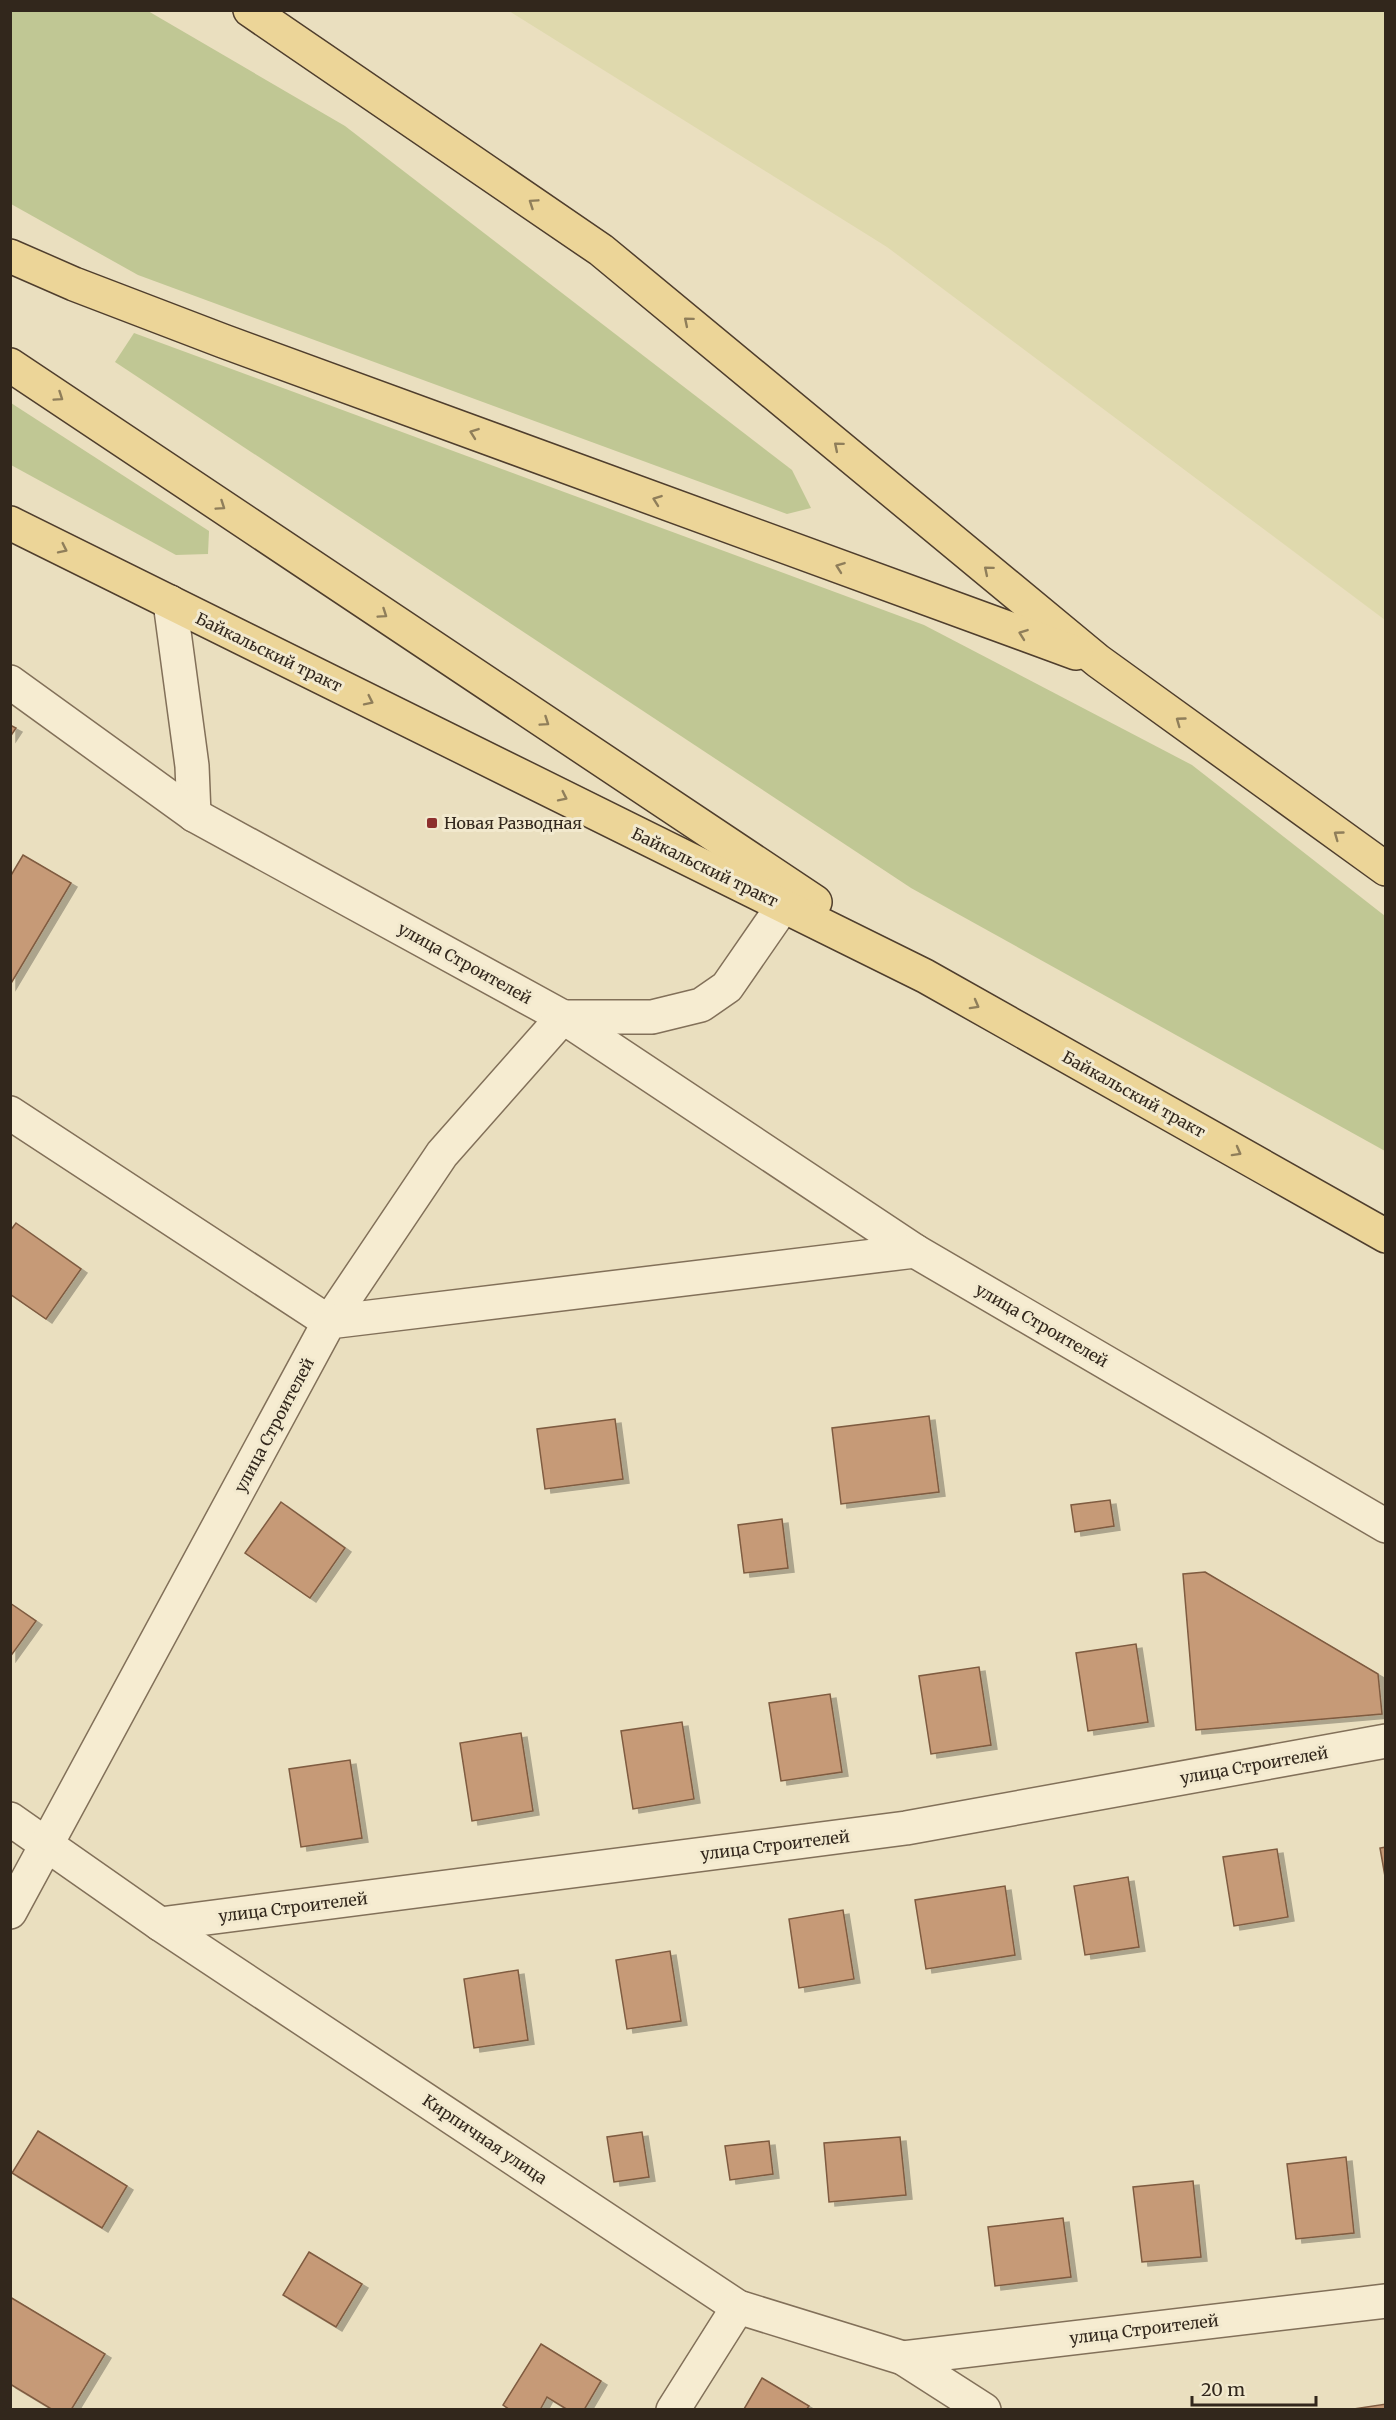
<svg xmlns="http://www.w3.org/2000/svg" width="1396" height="2420" font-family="Merriweather,serif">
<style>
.farmland{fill:#dfd9ad}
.green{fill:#c0c794}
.building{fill:#c69a77;stroke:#7f5b40;stroke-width:1.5;filter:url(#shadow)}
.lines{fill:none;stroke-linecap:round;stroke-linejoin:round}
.minor-casing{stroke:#827059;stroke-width:36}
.major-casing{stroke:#4f3e2d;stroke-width:36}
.minor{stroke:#f6ecd1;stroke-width:33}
.major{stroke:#ecd598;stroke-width:33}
.oneway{stroke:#8f7e5a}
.poi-dot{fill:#8d2f2d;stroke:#f2e9ce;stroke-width:2}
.labels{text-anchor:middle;stroke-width:6;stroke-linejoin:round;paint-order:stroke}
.street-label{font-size:16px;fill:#32271c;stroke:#f2e9ce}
.poi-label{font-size:16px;fill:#32271c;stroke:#f2e9ce;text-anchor:start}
</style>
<defs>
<filter id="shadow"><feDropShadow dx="6" dy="4" stdDeviation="0" flood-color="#0004"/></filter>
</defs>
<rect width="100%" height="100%" fill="#eadfbf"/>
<path class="farmland" d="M509 11H1385V620L887 247Z"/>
<g class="green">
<path d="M11 10 148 11 345 126 792 470 811 508 787 514 138 275 11 204Z"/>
<path d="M134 333 924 625 1192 765 1385 916V1151L911 888 115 362Z"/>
<path d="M11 403 209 531 208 554 176 555 11 465Z"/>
</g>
<g class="building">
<path d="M10 725 16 728 10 737Z"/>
<path d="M23 855 71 883 10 985V877Z"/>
<path d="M16 1223 81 1269 46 1319 10 1294V1231Z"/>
<path d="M929 1416 939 1492 841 1504 832 1428Z"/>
<path d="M615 1419 623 1479 545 1489 537 1429Z"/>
<path d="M1110 1500 1114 1526 1075 1532 1071 1505Z"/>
<path d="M281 1502 345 1548 310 1598 245 1553Z"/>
<path d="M782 1519 788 1568 744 1573 738 1525Z"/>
<path d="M1205 1572 1378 1674 1382 1714 1196 1730 1183 1574Z"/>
<path d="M10 1603 36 1621 10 1657Z"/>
<path d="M1136 1644 1148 1722 1088 1731 1076 1653Z"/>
<path d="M979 1667 991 1745 931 1754 919 1676Z"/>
<path d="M830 1694 842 1772 781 1781 769 1703Z"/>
<path d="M682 1722 694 1799 633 1809 621 1731Z"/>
<path d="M521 1733 533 1811 472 1821 460 1743Z"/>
<path d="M350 1760 362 1838 301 1847 289 1769Z"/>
<path d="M1386 1847V1882L1380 1848Z"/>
<path d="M1277 1849 1288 1917 1234 1926 1223 1857Z"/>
<path d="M1128 1877 1139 1947 1085 1955 1074 1886Z"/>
<path d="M1005 1886 1015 1955 926 1969 915 1900Z"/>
<path d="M843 1910 854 1979 799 1988 789 1919Z"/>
<path d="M670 1951 681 2021 627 2029 616 1960Z"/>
<path d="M518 1970 528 2040 474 2048 464 1979Z"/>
<path d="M38 2131 127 2186 102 2228 12 2173Z"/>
<path d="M642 2132 649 2177 614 2182 607 2137Z"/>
<path d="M900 2137 906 2195 829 2202 824 2143Z"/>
<path d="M769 2141 773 2174 730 2180 725 2146Z"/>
<path d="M1346 2157 1354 2233 1296 2239 1287 2164Z"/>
<path d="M1193 2181 1201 2257 1142 2262 1133 2187Z"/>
<path d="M1063 2218 1071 2277 995 2286 988 2227Z"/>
<path d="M309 2252 362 2284 336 2327 283 2295Z"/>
<path d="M10 2297 105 2354 71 2410H53L10 2384Z"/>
<path d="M541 2344 601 2381 584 2410H568L547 2397 540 2410H510L503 2405Z"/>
<path d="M762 2378 809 2406 806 2410 744 2409Z"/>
<path d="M1386 2404V2410H1347Z"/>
</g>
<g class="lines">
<defs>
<g id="minor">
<path d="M170 602 192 766 194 815"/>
<path d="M10 682 194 815 563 1017 915 1251 1386 1526"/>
<path d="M10 1113 329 1322 442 1154 563 1017H652L701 1005 727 987 783 906"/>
<path d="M10 1819 160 1924 738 2307 903 2358 984 2410"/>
<path d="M10 1912 329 1322 915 1251"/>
<path d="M160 1924 906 1828 1386 1741"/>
<path d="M903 2358 1386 2301"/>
<path d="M673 2410 738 2307"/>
</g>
<g id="major">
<path d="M250 10 601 250 1098 661 1386 869"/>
<path d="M10 256 74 284 223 341 1076 653"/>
<path d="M10 365 815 902"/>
<path d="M10 523 925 976 1386 1236"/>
</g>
</defs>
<use href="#minor" class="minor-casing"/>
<use href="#major" class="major-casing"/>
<use href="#minor" class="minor"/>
<use href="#major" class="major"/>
</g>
<defs><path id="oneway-chevron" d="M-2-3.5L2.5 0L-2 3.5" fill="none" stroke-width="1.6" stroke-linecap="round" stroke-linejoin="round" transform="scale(1.5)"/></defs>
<g class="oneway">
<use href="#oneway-chevron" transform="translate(533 203) rotate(-146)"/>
<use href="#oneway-chevron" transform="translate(688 321) rotate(-140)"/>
<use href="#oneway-chevron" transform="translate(59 397) rotate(34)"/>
<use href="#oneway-chevron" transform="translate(474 433) rotate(-160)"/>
<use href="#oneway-chevron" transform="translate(838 446) rotate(-140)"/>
<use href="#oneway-chevron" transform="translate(657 500) rotate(-160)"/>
<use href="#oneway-chevron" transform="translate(221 506) rotate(34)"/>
<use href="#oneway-chevron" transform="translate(63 549) rotate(26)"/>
<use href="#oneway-chevron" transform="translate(840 567) rotate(-160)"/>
<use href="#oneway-chevron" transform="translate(988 570) rotate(-140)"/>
<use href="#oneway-chevron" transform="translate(383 614) rotate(34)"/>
<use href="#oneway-chevron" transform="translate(1023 634) rotate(-160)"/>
<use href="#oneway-chevron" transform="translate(369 701) rotate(26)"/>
<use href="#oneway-chevron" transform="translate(1180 721) rotate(-144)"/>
<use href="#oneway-chevron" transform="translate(545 722) rotate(34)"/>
<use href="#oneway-chevron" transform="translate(563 797) rotate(26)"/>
<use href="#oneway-chevron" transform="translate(1338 835) rotate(-144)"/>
<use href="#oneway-chevron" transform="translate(975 1005) rotate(29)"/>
<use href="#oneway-chevron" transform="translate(1237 1152) rotate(29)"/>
</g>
<rect class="poi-dot" x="426" y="817" width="12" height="12" rx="3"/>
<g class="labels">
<g class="street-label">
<text transform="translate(269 652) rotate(26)" y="6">Байкальский тракт</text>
<text transform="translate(705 867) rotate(26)" y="6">Байкальский тракт</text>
<text transform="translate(465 963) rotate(29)" y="6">улица Строителей</text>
<text transform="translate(1134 1094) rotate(29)" y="6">Байкальский тракт</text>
<text transform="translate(1042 1325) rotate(30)" y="6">улица Строителей</text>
<text transform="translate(274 1425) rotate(-62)" y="6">улица Строителей</text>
<text transform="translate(1254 1765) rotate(-10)" y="6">улица Строителей</text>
<text transform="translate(775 1845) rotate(-7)" y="6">улица Строителей</text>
<text transform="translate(293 1907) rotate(-7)" y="6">улица Строителей</text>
<text transform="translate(485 2139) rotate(34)" y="6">Кирпичная улица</text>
<text transform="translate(1144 2329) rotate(-7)" y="6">улица Строителей</text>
</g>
<g class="poi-label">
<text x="444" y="829">Новая Разводная</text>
</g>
</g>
<rect width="1396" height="2420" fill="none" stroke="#32271c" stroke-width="24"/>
<path d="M1192 2396v9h124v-9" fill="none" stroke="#32271c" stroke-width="3"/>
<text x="1201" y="2396" font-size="18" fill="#32271c" stroke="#f2e9ce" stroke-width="4.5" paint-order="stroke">20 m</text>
</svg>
